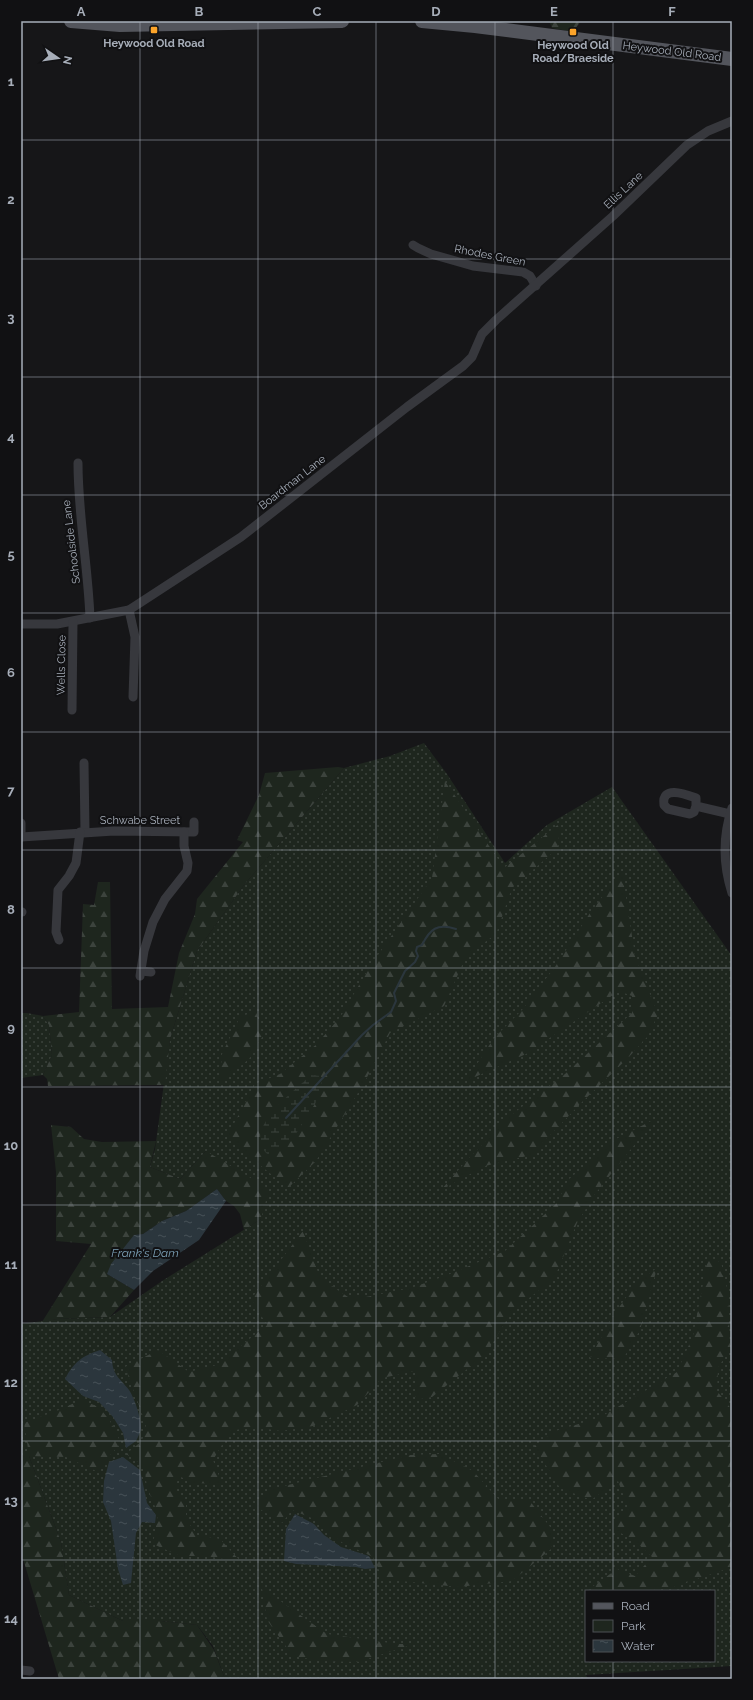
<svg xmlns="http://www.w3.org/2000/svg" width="753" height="1700" font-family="Raleway,sans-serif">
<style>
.green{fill:url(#green-dots);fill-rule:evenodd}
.forest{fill:url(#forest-firs)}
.wetland{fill:url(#wetland-marsh)}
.water{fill:url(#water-ripples)}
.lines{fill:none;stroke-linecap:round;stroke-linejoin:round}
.stream{stroke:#2b363d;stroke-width:2}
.minor{stroke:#37383d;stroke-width:9}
.primary{stroke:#53555c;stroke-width:14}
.grid{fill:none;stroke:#a7aeb9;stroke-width:1;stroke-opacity:0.55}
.poi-dot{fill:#fca42a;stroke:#111113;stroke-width:1.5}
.labels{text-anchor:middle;stroke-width:4;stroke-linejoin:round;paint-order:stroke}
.poi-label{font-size:11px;font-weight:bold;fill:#a7aeb9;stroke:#111113}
.street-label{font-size:11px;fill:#a7aeb9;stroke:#111113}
.water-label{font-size:12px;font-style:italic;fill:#7ca0b6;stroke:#111113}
.neatline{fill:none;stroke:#a7aeb9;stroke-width:1.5}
.grid-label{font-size:13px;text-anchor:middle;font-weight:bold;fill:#a7aeb9}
</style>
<defs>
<pattern id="green-dots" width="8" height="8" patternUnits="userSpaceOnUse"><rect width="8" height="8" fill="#1e261e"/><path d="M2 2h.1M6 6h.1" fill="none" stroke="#3c433d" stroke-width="1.8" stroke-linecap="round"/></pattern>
<pattern id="forest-firs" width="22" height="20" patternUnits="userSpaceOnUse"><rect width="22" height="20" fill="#1e261e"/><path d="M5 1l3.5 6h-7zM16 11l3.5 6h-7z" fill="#3c433d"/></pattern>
<pattern id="wetland-marsh" width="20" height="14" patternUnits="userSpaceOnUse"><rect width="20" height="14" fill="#1e261e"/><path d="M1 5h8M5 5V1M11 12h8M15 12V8" fill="none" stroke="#3c433d"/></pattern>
<pattern id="water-ripples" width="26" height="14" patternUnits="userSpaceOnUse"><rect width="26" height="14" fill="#2b363d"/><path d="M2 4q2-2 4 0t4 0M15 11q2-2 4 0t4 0" fill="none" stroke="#475157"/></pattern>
</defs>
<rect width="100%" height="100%" fill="#161618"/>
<g class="green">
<path d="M424 743 447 774 505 863 547 825 612 787 732 956V1666L586 1675 588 1679H225L213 1646 197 1625 161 1621H123L69 1595 61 1542 29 1456 21 1457V1324L57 1319 110 1317 162 1281 261 1219 206 1151 180 1179 150 1167 155 1149 170 1039 197 951 244 885 344 768 390 756ZM586 1591H714V1661H586Z"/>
<path d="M21 1013H27L43 1016 49 1025 52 1055 43 1075 21 1078Z"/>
</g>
<g class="forest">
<path d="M549 21H580V22L573 32 552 28Z"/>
<path d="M338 767 344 768 244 885 197 951 170 1039 165 1085 48 1086 47 1079 43 1075 52 1055 49 1025 43 1016 79 1012 83 904 94 905 98 882H110L112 1009 168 1007 179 953 195 914 197 899 243 842 237 840 259 795 265 773Z"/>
<path d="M445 781 504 868 560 823 558 848 512 888 496 934 466 956 444 1006 390 1033 364 1083 316 1161 288 1188 239 1148 228 1135 255 1084 280 1074 317 1044 341 1016 369 968 432 878Z"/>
<path d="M622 871 635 956 658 1014 648 1036 628 1058 583 1101 531 1155 485 1166 441 1190 468 1159 510 1116 565 1074 632 1013V996L619 991 526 1054 466 1081 494 1038 522 1010 555 967 590 913Z"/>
<path d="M256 1011 262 1037 249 1059 220 1083 222 1054 240 1017Z"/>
<path d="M655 1119 595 1194 577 1223 554 1279 512 1311 486 1354 432 1397 415 1400 416 1371 382 1378 357 1405 313 1426 281 1431 253 1427 230 1431 213 1460 222 1484 193 1483 179 1476 174 1491 186 1504V1519L197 1535 220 1539 241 1562 206 1556H180L153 1544 158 1514 147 1487 144 1466 126 1454 142 1441 146 1425 125 1367 158 1350 189 1372 217 1365 267 1325 251 1299 303 1231 320 1278 348 1297H366L411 1288 445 1276 505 1251 557 1203 568 1180 616 1139Z"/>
<path d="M51 1125 71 1127 84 1139 102 1142 156 1141 150 1167 180 1179 206 1151 269 1189 261 1219 244 1230 240 1214 234 1206 226 1201 217 1189 186 1211 162 1221 143 1234 134 1235 107 1274 134 1290 110 1317 57 1319 42 1322 91 1244 56 1241V1172Z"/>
<path d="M708 1258 721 1262 728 1293 730 1348 718 1368 717 1391 732 1410V1567L674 1587 646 1591H591L592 1587 617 1569 635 1576 652 1557 635 1541 610 1527 628 1507 618 1481 591 1500 560 1488 534 1446 555 1431 599 1418 677 1372 693 1336Z"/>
<path d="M657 1268 640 1330 623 1359 590 1358 613 1316 637 1282Z"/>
<path d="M81 1400 99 1407 110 1421 121 1443 96 1471 66 1457 29 1456 61 1542 69 1595 123 1621H161L197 1625 214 1650 225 1679H59L21 1552V1457L29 1455 24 1423 59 1410Z"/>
<path d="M440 1454 473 1471 499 1500H529L554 1532 551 1549 512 1581 458 1587 383 1579 373 1557 343 1543 329 1533 319 1521 292 1510 282 1523 255 1506 268 1490 410 1455Z"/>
<path d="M262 1588 327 1634 397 1644H414L358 1662 321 1661 293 1656 267 1620Z"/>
</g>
<path class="wetland" d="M311 1075 321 1076 322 1091 320 1096 292 1140 273 1157C269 1156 264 1152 262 1147 250 1124 295 1090 311 1075Z"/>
<g class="water">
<path d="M217 1189 226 1201 199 1240 153 1271 134 1290 107 1274 111 1264 134 1235 143 1234 162 1221 186 1211Z"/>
<path d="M100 1350 112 1360C113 1376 120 1378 129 1390 134 1397 142 1420 141 1429 140 1433 138 1437 136 1441L126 1448 123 1433 113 1417 99 1402 83 1396 65 1379C74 1362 82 1356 100 1350Z"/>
<path d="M123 1457 140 1470 147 1503 156 1515 155 1523 142 1522 136 1533 131 1583 123 1585 118 1569 111 1521 103 1502 104 1481 109 1462Z"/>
<path d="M295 1514 314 1524 324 1535 341 1547 369 1556 375 1568 365 1569 356 1567 296 1564 284 1561 286 1529Z"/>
</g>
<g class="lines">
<path class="stream" d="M286 1118 362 1035 373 1025 391 1012 396 1001 394 993 405 971 415 962 418 956 416 951 417 947 422 945C430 929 437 923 456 929"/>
<g class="minor">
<path d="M413 245 418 248 431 254 473 266 523 272 530 276 536 286"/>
<path d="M78 463C78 515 88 566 90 618"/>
<path d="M129 610 135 637 133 697"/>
<path d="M21 624H57L129 610 241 537 407 407 463 366 472 357 482 334 496 320 613 216 687 145 708 131 732 121"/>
<path d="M72 710 73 622"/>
<path d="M84 763 85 832"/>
<path d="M696 806 694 812 690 814 668 809 664 805C661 785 685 794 696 798V806L730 814"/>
<path d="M732 808C723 835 723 865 732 893"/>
<path d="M21 823V837"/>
<path d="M21 837 114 831 194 832V822"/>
<path d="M21 912H22"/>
<path d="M59 940 56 932 58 890 69 876 76 863 80 832"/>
<path d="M141 971 151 972"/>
<path d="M140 976 144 951 153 922 165 899 187 871 188 863 184 846V832"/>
<path d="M21 1670 30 1671"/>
</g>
<g class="primary">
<path d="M71 21 120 25 342 21"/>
<path d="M422 21 475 26 732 59"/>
</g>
</g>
<path class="grid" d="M140 21V1679M258 21V1679M376 21V1679M495 21V1679M613 21V1591M21 140H732M21 259H732M21 377H732M21 495H732M21 613H732M21 732H732M21 850H732M21 968H732M21 1087H732M21 1205H732M21 1323H732M21 1441H732M21 1560H732M613 1661V1679"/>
<g class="poi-dot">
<rect x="150" y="26" width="8" height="8" rx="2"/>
<rect x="569" y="28" width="8" height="8" rx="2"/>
</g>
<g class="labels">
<g class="poi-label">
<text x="154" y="47">Heywood Old Road</text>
<text x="573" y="49">Heywood Old<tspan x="573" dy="13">Road/Braeside</tspan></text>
</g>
<g class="street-label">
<text transform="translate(672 51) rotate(7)" y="4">Heywood Old Road</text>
<text transform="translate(623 190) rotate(-43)" y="4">Ellis Lane</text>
<text transform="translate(490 255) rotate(11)" y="4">Rhodes Green</text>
<text transform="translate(292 482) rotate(-38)" y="4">Boardman Lane</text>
<text transform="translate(71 542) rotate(-97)" y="4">Schoolside Lane</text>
<text transform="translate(61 665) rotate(-89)" y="4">Wells Close</text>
<text x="140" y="824">Schwabe Street</text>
</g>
<g class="water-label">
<text x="145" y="1257">Frank's Dam</text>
</g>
</g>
<rect width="753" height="1700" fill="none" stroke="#111113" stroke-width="44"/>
<rect x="585" y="1590" width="130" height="72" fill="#111113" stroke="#4d5055"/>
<rect x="593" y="1603" width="20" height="6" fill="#53555c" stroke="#4d5055"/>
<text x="621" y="1610" font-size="12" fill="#a7aeb9">Road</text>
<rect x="593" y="1620" width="20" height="12" fill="#1e261e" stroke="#4d5055"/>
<text x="621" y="1630" font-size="12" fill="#a7aeb9">Park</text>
<rect x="593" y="1640" width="20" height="12" fill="url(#water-ripples)" stroke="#4d5055"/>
<text x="621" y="1650" font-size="12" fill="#a7aeb9">Water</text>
<g transform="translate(58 58) rotate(103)" stroke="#111113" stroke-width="3" paint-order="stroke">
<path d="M0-3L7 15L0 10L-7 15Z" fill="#a7aeb9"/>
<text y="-6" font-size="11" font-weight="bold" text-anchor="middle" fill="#a7aeb9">N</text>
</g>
<rect x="22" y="22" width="709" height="1656" class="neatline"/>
<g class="grid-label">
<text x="81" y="16">A</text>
<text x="199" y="16">B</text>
<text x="317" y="16">C</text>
<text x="436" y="16">D</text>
<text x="554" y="16">E</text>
<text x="672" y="16">F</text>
<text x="11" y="86">1</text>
<text x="11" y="204">2</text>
<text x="11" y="322">3</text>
<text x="11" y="441">4</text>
<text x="11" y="559">5</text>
<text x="11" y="677">6</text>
<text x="11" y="795">7</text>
<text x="11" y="914">8</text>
<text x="11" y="1032">9</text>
<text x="11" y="1150">10</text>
<text x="11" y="1269">11</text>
<text x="11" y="1387">12</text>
<text x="11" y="1505">13</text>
<text x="11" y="1623">14</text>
</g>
</svg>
